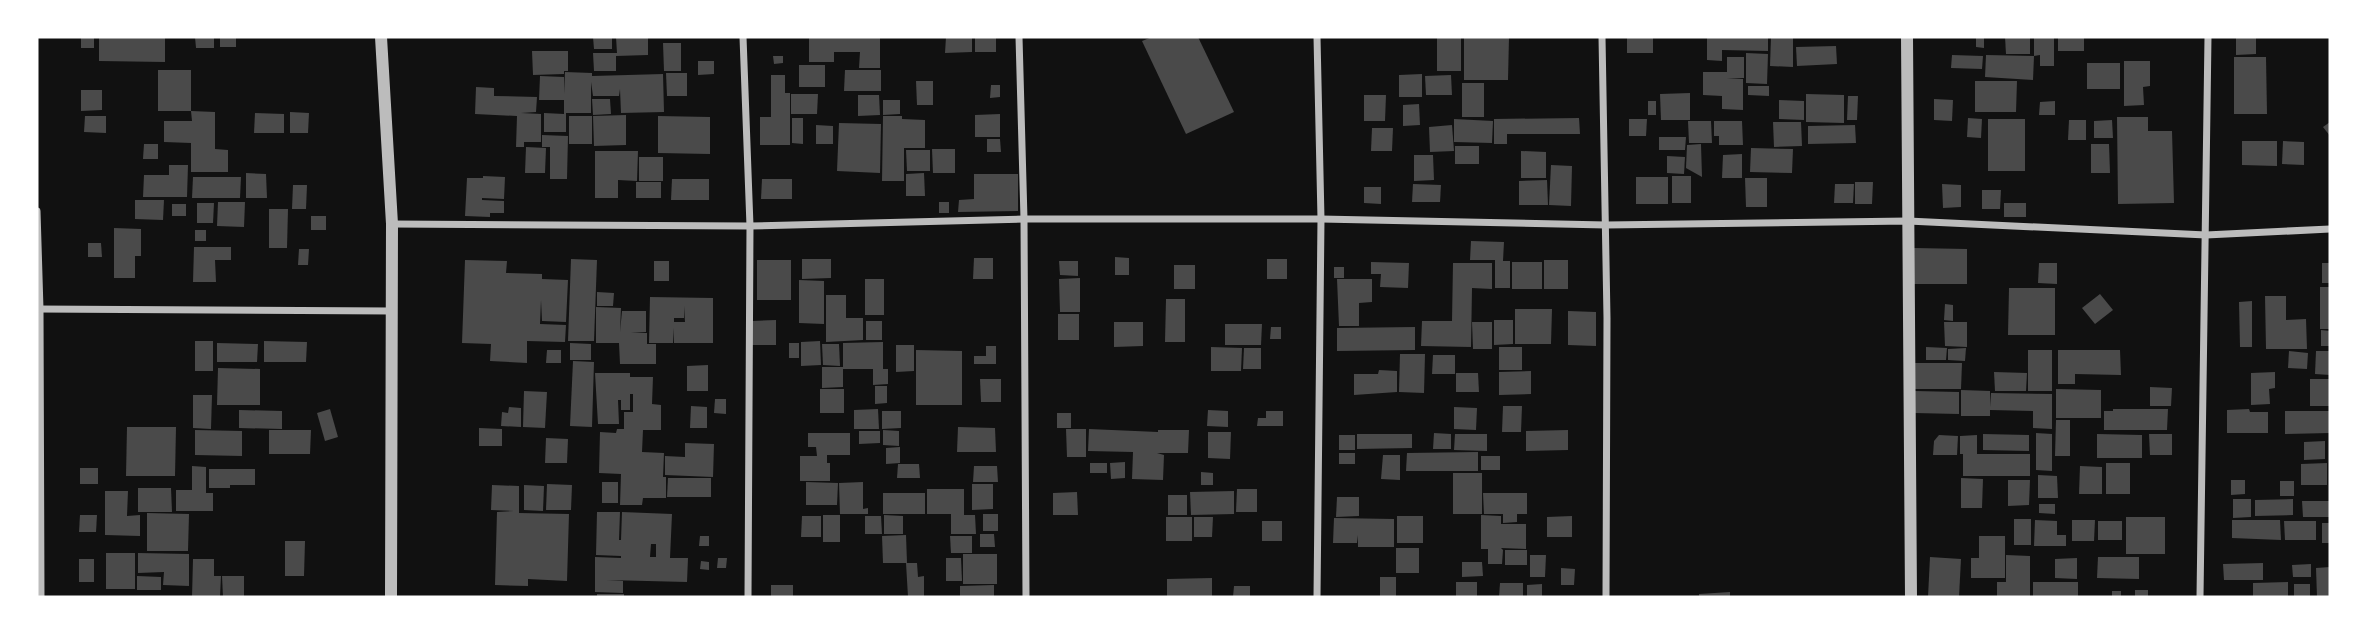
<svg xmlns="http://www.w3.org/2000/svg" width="2367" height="634" font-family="'Work Sans',sans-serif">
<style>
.building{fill:#4a4a4a;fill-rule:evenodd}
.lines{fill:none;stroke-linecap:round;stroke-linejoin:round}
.minor{stroke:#bcbcbc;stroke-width:7}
.tertiary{stroke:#bcbcbc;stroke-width:12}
</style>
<rect width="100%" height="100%" fill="#111"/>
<g class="building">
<rect x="81" y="37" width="13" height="11"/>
<path d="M99 37H165V62L99 61Z"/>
<path d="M195 37H214V48H196Z"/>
<rect x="220" y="37" width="16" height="10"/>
<path d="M593 37H612V49H594Z"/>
<path d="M616 37H648V55L616 56V71H594L593 53H617Z"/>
<path d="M809 37H880V68H859L860 52H834V62H809Z"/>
<path d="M946 37H972V52L945 53Z"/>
<rect x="975" y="37" width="21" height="15"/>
<path d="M1152 37H1198L1234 112 1186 134 1142 41Z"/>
<rect x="1437" y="37" width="24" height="34"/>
<path d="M1464 37H1509L1508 80H1464Z"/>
<rect x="1627" y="37" width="26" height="16"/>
<path d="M1707 37H1768V51L1722 50V61L1707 60Z"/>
<path d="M1771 37H1793V67L1770 66Z"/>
<path d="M1976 37H1984V48L1976 47Z"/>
<path d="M2005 37H2030V54H2006Z"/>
<path d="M2034 37H2054V66H2040V55L2034 56Z"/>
<rect x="2058" y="37" width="26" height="14"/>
<path d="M2236 37H2256V54L2236 55Z"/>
<path d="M663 43H681V71H664Z"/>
<path d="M1836 46 1837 64 1797 66 1796 47Z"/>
<path d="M532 51H568V71H564V74L533 75Z"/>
<path d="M1746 53 1768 54 1767 84 1746 83Z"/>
<path d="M1952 55 1983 56 1982 69 1951 68Z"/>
<path d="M1986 55 2034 56 2033 80 1985 77Z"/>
<path d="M773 56H783V63L774 64Z"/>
<path d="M1727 57H1744V78H1727L1743 79V110L1722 109V96L1703 95V72H1727Z"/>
<path d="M2234 57H2266L2267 114H2234Z"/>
<path d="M698 61H714V74L698 75Z"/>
<path d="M2124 61H2150V86L2143 87 2144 105 2124 106Z"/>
<rect x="2087" y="63" width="33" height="26"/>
<rect x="799" y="65" width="26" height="22"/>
<rect x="158" y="70" width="33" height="41"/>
<path d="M845 70H881V91H844Z"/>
<path d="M565 72 592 73V76L663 74 664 112 621 113 620 89 619 96H593L591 82V113H566V132H544V113L564 114V100H539L540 76 564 77V94Z"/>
<path d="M666 73H687V96H667Z"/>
<path d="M1422 74V97H1399V75Z"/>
<path d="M771 75H785V93H790V145H760V117H771Z"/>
<path d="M1451 75 1452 95H1426L1425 76Z"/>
<path d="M916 81H933V105H917Z"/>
<path d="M1975 81H2017L2016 112H1975Z"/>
<rect x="1462" y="83" width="22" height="34"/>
<path d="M991 85H1000V97L990 98Z"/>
<path d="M1748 86H1769V96L1748 95Z"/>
<path d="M476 87 494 88V96L537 97 536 112 521 113 541 114V142H524V147H516L517 116 475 114Z"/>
<path d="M81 90H102V110L81 111Z"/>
<path d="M1690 93V120H1661L1660 94Z"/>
<path d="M791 94H818L817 114H791Z"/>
<path d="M1806 94 1844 95V123L1806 122Z"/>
<path d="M858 95H879L880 115 858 116Z"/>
<path d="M1364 95H1386L1385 121H1364Z"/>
<path d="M1848 96H1858L1857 120H1847Z"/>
<path d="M592 99H610L611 114 593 115Z"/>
<path d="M1934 99 1953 100 1952 121 1934 120Z"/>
<path d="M883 100H900V114L883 115Z"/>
<path d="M1779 100 1804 101V120L1779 119Z"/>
<rect x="1648" y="101" width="8" height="14"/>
<path d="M2055 101V115H2039L2040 102Z"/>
<path d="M1419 104 1420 125 1403 126V105Z"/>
<path d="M191 111 215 112V149L228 150V172H191V143L164 142V121H192Z"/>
<path d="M290 112 309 113 308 133H290Z"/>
<path d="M255 113 284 114V133H254Z"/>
<path d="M1000 114V137H975V115Z"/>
<path d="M626 115V145L594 146 593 116Z"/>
<path d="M85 116H106V133L84 132Z"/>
<rect x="569" y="116" width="23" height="28"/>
<path d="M658 116 710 117V154L658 153Z"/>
<path d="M883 116H902V119L925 120V148H904V181H882Z"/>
<path d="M2117 117H2148V131H2172L2174 203 2118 204Z"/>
<path d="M792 118H803V144L792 143Z"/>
<path d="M1579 118 1580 134H1507V144H1494V119Z"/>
<path d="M1968 118 1982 119 1981 138 1967 137Z"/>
<path d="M1454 119 1493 121 1492 143 1454 142Z"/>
<path d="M1629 119H1647L1646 136H1629Z"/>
<rect x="1988" y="119" width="37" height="52"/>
<path d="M2069 120H2086V140H2068Z"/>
<path d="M2112 120 2113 138H2094V121Z"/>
<path d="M1688 121H1711L1712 143H1689Z"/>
<path d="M1714 121H1742L1743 145H1719V136H1714Z"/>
<path d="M1773 122H1801L1802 146 1774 147Z"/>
<path d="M2330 122V136L2323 127Z"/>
<path d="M839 123 881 124 880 173 837 171Z"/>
<path d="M816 125 833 126V144H816Z"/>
<path d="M1452 125 1454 151 1430 152 1429 127Z"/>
<path d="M1855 125 1856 143 1808 144V126Z"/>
<path d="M1372 128H1393L1392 151H1371Z"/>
<path d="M542 135 568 136 567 179H550V147H542Z"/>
<path d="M1659 137H1686L1685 150H1659Z"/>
<path d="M987 139H1000L1001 152H987Z"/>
<path d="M2242 141H2277V166L2242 165Z"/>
<path d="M2283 141 2304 142V165L2282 164Z"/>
<path d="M144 144H158V159H143Z"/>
<path d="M1701 144 1702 177 1686 168 1687 145Z"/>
<path d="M2091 144H2109L2110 173H2091Z"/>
<rect x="1455" y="146" width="24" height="18"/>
<path d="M526 147 546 148 545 173H525Z"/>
<path d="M1751 148 1793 149 1792 173 1750 172Z"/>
<path d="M932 149H955V173H933Z"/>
<path d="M906 150H930V171H907Z"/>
<path d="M595 151H638L637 181 618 180V198H595Z"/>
<path d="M1521 151 1546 152V178H1521Z"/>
<path d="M1742 154V178H1722L1723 155Z"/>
<path d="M1414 155H1433L1434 180 1414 181Z"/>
<path d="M1667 156 1685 157 1684 174 1667 173Z"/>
<rect x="639" y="157" width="24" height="24"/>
<path d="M169 165H188L187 197H143L144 175H169Z"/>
<path d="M1551 165 1572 166 1571 206 1549 205Z"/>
<path d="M246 173 266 174 267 198H246Z"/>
<path d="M924 173 925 196H906V174Z"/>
<path d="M974 174H1018V211L958 212 959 200 974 199Z"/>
<path d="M483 176 505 177 504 199 482 198V200L504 201V213H490V217L465 216 467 178H483Z"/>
<rect x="1672" y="176" width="19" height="27"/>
<path d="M193 177H241L240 198H192Z"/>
<rect x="1636" y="177" width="32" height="27"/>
<path d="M1745 178H1767V207H1746Z"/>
<path d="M672 179H709V200H671Z"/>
<path d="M762 179H792V199H761Z"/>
<path d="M1547 180 1548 205H1519V181Z"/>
<rect x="636" y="182" width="25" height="16"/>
<path d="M1855 182H1873L1872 204H1855Z"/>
<path d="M1413 184 1441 185 1440 202H1412Z"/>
<path d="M1835 184H1854L1853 203H1834Z"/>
<path d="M1942 184 1961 185V207L1943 208Z"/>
<path d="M293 185H307L306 209H292Z"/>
<path d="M1364 187H1381V204L1364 203Z"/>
<path d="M1982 190H2001L2000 209H1982Z"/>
<path d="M135 200H164L163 220 135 219Z"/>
<path d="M218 202H245L244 227 217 226Z"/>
<rect x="939" y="202" width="10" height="11"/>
<path d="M197 203H214L213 223H197Z"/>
<rect x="2004" y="203" width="22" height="14"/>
<rect x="172" y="204" width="14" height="12"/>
<path d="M269 209H288L287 248H269Z"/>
<rect x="311" y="216" width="15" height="14"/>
<path d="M114 228 141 229V256H135V278H114Z"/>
<rect x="195" y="230" width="11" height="11"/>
<path d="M1471 241 1504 242 1503 261H1510V288H1495V260H1470Z"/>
<path d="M88 243H101L102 257H88Z"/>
<path d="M194 247H231V260H215L216 282H193Z"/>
<path d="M1914 248 1967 249V284H1913Z"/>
<path d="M299 249H309L308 265H298Z"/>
<path d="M1115 257 1129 258V275H1115Z"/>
<path d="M974 258H993V279H973Z"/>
<path d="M571 259 597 260 594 341H568Z"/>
<path d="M802 259H831V278L802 279Z"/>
<rect x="1267" y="259" width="20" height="20"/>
<path d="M465 260 507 261 506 273 542 274V279L568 280 566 322 542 321 541 300 540 324 566 325 565 342 527 341V363L490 361 491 344 462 343Z"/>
<rect x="757" y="260" width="34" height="40"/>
<rect x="1544" y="260" width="24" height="29"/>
<rect x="654" y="261" width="15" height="20"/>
<path d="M1059 261H1078V276L1060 275Z"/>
<path d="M1371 262 1409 263 1408 288 1380 287 1381 274H1371Z"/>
<rect x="1512" y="262" width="30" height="27"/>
<path d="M1453 263H1492V289L1472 288 1471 347 1421 346 1422 321H1452Z"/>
<path d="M2039 263H2057V284L2038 283Z"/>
<rect x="2322" y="263" width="8" height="20"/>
<rect x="1174" y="265" width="21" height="24"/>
<rect x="1334" y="267" width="10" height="11"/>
<path d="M1080 278V312H1060L1059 279Z"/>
<rect x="865" y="279" width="19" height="36"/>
<path d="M1337 279H1372V302L1359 303V326H1339Z"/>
<path d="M799 280 824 281V324L799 323Z"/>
<rect x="2320" y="287" width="10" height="42"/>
<path d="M2009 288H2055V335H2008Z"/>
<path d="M597 292 614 293 613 306H597Z"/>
<path d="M2100 294 2113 310 2095 324 2082 308Z"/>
<path d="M826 295H846V318H863V340L826 342Z"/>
<path d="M2265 296H2286V320L2306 319 2307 349H2266Z"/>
<path d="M650 297 713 298V343H674L673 328V343H649ZM684 306 685 322H674V318H684Z"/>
<path d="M1166 299H1185V342H1165Z"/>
<path d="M2252 301V347H2240L2239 302Z"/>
<path d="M1945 304 1953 305V321L1944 320Z"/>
<path d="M596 307 621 308 620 332 622 311H646V332L631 333H647V344H656V364H620L619 343H596Z"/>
<path d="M1515 309H1552L1551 344H1515Z"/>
<path d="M1568 311 1596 312V346L1568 345Z"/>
<rect x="1058" y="314" width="21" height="26"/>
<path d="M776 320V345H752V321Z"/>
<path d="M1494 320H1513V344L1494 345Z"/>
<rect x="866" y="321" width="16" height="19"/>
<path d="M1114 322H1143V346L1114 347Z"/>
<path d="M1472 322H1492V349H1473Z"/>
<path d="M1944 322H1967V347L1945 346Z"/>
<path d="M1225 324H1262L1261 345H1225Z"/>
<path d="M1271 327H1281V339H1270Z"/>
<path d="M1415 327V350L1337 351V328Z"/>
<path d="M2321 330 2330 331V346H2321Z"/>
<rect x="195" y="341" width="18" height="30"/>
<path d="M264 341 307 342 306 362H264Z"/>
<path d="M820 341 821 365 801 366V342Z"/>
<path d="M883 342V369H888V384L873 385V369H843V343Z"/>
<path d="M217 343 258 344 257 362H217Z"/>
<path d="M570 343 591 344V360H570Z"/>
<rect x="789" y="343" width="10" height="15"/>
<path d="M822 344H839L840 366 823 365Z"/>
<path d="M896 345H914V371L896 372Z"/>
<path d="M986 346H996V364H974V356H986Z"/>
<path d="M1211 347 1242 348 1241 371H1211Z"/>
<rect x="1499" y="347" width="23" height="23"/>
<path d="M1926 347 1947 348 1946 360H1926Z"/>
<path d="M1244 348H1261V369H1243Z"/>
<path d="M1966 348 1965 361 1948 360V349Z"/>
<path d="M547 350H561V363H546Z"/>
<path d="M916 350 962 351V405H916Z"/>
<rect x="2028" y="350" width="24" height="41"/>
<path d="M2058 350H2120L2121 375 2075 374V384H2058Z"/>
<path d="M2289 351 2308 353 2307 369 2288 368Z"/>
<path d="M2316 351H2330V375L2315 374Z"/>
<path d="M1400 354H1425L1424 393 1399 392Z"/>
<path d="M1433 355H1455V374H1432Z"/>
<path d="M573 361 594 362 592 427 570 426Z"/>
<path d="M1913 363H1962L1961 389H1913Z"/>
<path d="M708 365V391H687V366Z"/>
<path d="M822 367H843V387L822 388Z"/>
<path d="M218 368 260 369V405H217Z"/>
<path d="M1379 370 1397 371V392L1354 395V374H1378Z"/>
<path d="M1531 371V394L1499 395V372Z"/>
<path d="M1994 372 2027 373 2026 391H1995Z"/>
<path d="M2275 372V388L2269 389 2270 404 2251 405V373Z"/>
<path d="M595 373H630V377H653L652 404 661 405V430H643L642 452 664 453 663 477H666V498H643L642 505H620L621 474 599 473 600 432 616 433 617 429H624V412H633V394H630V410H621V400H618L619 424H598Z"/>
<path d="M1456 373H1478L1479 392H1456Z"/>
<path d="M980 379H1001V402H981Z"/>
<rect x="2310" y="379" width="20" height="27"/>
<path d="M875 386H887V403L875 404Z"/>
<path d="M2150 387 2172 388 2171 406H2150Z"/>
<rect x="820" y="389" width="24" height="24"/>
<path d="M2056 389 2101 390V418H2056Z"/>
<path d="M1961 390 1990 391V407L1991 393 2052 394V429L2033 428V411L1990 410V416H1961Z"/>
<path d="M524 391 547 392 545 428 523 427Z"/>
<path d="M1915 391 1959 392V414L1914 413Z"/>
<path d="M193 395H212L211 429 193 428Z"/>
<path d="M715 399H726V414L714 413Z"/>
<path d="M691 406 707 407V428H690Z"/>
<path d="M1503 406H1522L1521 432H1502Z"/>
<path d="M509 407 521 408V427L501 426 502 412 508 413Z"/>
<path d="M1454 407 1477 408 1476 430 1454 429Z"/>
<path d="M330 409 338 437 325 441 317 413Z"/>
<path d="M878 409 879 429H854V410Z"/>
<path d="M2113 409H2168L2167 430H2104V411H2113Z"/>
<path d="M2249 409 2250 412H2268V433H2227V410Z"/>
<path d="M239 410 282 411V429L239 428Z"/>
<path d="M1208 410 1228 411V427L1207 426Z"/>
<path d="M882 411H901V428L882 429Z"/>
<path d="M1266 411H1283V426H1257L1258 418H1266Z"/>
<path d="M2285 411H2330V433L2285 434Z"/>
<rect x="1057" y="413" width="14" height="15"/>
<path d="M2056 420H2070V456H2055Z"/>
<path d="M127 427H176L175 476H126Z"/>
<path d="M958 427 995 428 996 452H957Z"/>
<path d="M479 428 502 429V446H479Z"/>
<path d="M1066 429H1086V457H1067Z"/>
<path d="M1089 429 1158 432V430H1189L1188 453H1157L1164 455 1163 480 1132 479 1133 452 1088 451Z"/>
<path d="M195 430 242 431V456L195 455Z"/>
<path d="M269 430H311L310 454H269Z"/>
<path d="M883 430 899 431V446L883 445Z"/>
<path d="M1568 430V450L1526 451V431Z"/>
<path d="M859 431H880V443L859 444Z"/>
<path d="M1208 432H1231L1230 459 1208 458Z"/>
<path d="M808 433H850V455H827V463H830V481H800V456H817L816 447H808Z"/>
<path d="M1434 433 1451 434V449H1433Z"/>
<path d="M2036 433 2052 434V471L2036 470Z"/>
<path d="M1357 434H1412V448L1357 449Z"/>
<path d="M1455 434H1487V451L1454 450Z"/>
<path d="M1983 434 2029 435V451L1983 450Z"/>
<path d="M2097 434 2142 435V458H2097Z"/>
<path d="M2149 434H2172V455H2150Z"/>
<rect x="1339" y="435" width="16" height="15"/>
<path d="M1939 435 1958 436 1957 455H1933L1934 441Z"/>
<path d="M1977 435V454H2030V476H1963V454H1960V436Z"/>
<path d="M546 438 568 439 567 463H545Z"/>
<path d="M2325 441V459L2304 460V442Z"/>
<path d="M685 443 714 444 713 477 665 475V456L685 457Z"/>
<path d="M900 447V463L886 464V448Z"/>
<path d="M1478 452V471H1406L1407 453Z"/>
<rect x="1339" y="453" width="16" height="11"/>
<path d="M1383 455H1400V480L1381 479Z"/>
<rect x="1481" y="456" width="19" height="14"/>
<path d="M1125 462V478L1111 479 1110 463Z"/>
<rect x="1090" y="463" width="17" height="10"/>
<rect x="2106" y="463" width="24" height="31"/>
<path d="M2327 463V485H2301V464Z"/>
<path d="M898 464H919L920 478H897Z"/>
<path d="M192 466 206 467V493H213V511H176V490H192Z"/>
<path d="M974 466H997L998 482H973Z"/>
<path d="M2080 466 2102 467V494H2079Z"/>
<rect x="80" y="468" width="18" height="16"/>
<path d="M209 469H255V485H230V488H209Z"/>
<path d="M1201 472 1213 473V485H1201Z"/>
<rect x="1453" y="473" width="29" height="41"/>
<path d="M2038 475 2057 476 2058 498H2038Z"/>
<path d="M668 478H711V497H667Z"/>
<path d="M1961 478 1983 479 1982 508H1961Z"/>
<path d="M2008 480H2030L2029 505 2008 506Z"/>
<path d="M2231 480H2245V494L2231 495Z"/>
<rect x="2280" y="481" width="14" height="15"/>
<rect x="602" y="482" width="16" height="21"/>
<path d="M806 482 838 483 837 505H806Z"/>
<path d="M863 482V509L868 508V514H840L839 483Z"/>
<path d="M547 484 572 485 571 510H546Z"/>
<path d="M972 484H993V509L972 510Z"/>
<path d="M492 485 519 486V513L569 514 567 581 528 579V586L495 585 497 512 514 511 491 510Z"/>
<path d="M524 485 544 486 543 511 524 510Z"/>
<path d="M138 488H171L172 512H138Z"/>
<path d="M927 489H964V515H975L976 534H951V514H927Z"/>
<path d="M1237 489H1257V512H1236Z"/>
<path d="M105 491H128L127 516 140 515V536L105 535Z"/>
<path d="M1234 491V514L1191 515 1190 492Z"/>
<path d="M1077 492 1078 515H1053V493Z"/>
<rect x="883" y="493" width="42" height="21"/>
<path d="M1483 493H1527V514H1517V522L1503 523V514H1484Z"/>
<rect x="1168" y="495" width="19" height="20"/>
<path d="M1337 497H1359V516L1336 517Z"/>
<path d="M2233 499H2251V517L2233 518Z"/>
<path d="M2293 499V515L2255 516V500Z"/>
<path d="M2302 501H2330V517H2303Z"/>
<path d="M2039 504H2055V514L2039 513Z"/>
<path d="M597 512H620L619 540H621L622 512 672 514 670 558H688L687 582 607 580 623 581V593L595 592V557L621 558V556L596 555ZM651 544H656V557H650Z"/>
<path d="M147 513 189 514 188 551H147Z"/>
<rect x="983" y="514" width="15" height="17"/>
<path d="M80 515H97L96 532H79Z"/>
<rect x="823" y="515" width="17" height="27"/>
<path d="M884 515 903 516V534H884Z"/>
<path d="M1481 515 1501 516V524H1526V549L1501 548 1503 550 1502 564H1488V549H1481Z"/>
<path d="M802 516H821V537H801Z"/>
<path d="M865 516H881L882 534H865Z"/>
<rect x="1397" y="516" width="26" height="27"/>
<path d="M1572 516V537H1547V517Z"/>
<rect x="1166" y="517" width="26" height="24"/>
<path d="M1194 517H1213L1212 537H1194Z"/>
<rect x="2126" y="517" width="39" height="37"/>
<path d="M1334 518 1394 519V547H1358V535L1357 543H1333Z"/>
<rect x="2014" y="519" width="17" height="26"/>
<path d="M2035 520 2057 521V535H2066V546H2034Z"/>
<path d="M2072 520H2095L2094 541H2072Z"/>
<path d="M2232 520H2280L2281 540 2232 538Z"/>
<rect x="1262" y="521" width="20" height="20"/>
<rect x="2098" y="521" width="24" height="19"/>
<path d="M2284 521H2316V540H2285Z"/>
<rect x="2322" y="523" width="8" height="20"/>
<path d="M980 534H994L995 547H980Z"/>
<path d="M906 535 907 563H883L882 536Z"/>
<path d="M700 536H709V546H699Z"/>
<path d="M950 536H972V553H951Z"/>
<path d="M1979 536H2005V578H1971V558H1979Z"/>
<path d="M285 541H305L304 576H285Z"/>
<rect x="1396" y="548" width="23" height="25"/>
<rect x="1505" y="550" width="22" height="15"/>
<rect x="106" y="553" width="29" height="36"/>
<path d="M138 553 189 554V586L163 585 164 572 138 573Z"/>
<rect x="963" y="554" width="34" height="30"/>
<path d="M1530 555H1546L1545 577H1530Z"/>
<path d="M2006 555 2030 556V597H1997V582H2006Z"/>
<path d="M1930 557 1961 559 1959 597H1928Z"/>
<path d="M2098 557H2139V579L2097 578Z"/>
<path d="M718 558H727L726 568H717Z"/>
<path d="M946 558H961L962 581H946Z"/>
<path d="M2077 558V579L2055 578V559Z"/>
<rect x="79" y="559" width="15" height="23"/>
<path d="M193 559H214V576H221L220 597H192Z"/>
<path d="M701 561 709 562V570L700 569Z"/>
<path d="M1462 562H1482L1483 576 1462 577Z"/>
<path d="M906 563H917L918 577 924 576V597H908Z"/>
<path d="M2263 563V580H2224L2223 564Z"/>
<path d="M2311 564V577H2293L2292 565Z"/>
<path d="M2330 567V597H2317L2316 568Z"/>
<path d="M1561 568 1575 569 1574 585H1561Z"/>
<path d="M137 576 161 577V590H137Z"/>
<path d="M222 576H244V597H223Z"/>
<rect x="1380" y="577" width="16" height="20"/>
<path d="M1212 578V597H1167V579Z"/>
<rect x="1456" y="582" width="21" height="15"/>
<rect x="2033" y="582" width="45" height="15"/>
<path d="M2288 582V597H2253V583Z"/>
<path d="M1500 583H1523V597H1499Z"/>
<path d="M1542 584V597H1527V585Z"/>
<rect x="2294" y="584" width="16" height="13"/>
<rect x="771" y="585" width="22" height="12"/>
<path d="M994 585V597H960V586Z"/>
<path d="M1234 586H1250V597H1233Z"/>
<rect x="2135" y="590" width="13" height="7"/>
<rect x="2112" y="591" width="9" height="6"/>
<path d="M1730 592V597H1699V594Z"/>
<rect x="597" y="594" width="27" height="3"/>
</g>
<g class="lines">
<g class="minor">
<path d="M743 37 750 226 748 597"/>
<path d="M1019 37 1024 219 1026 597"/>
<path d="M1317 37 1321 219 1317 597"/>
<path d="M1602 37 1607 318 1606 597"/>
<path d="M37 211 40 309 41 597"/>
<path d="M392 224 750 226 1024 219H1321L1606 225 1908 221 2206 235 2330 229"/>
<path d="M37 309 392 311"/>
<path d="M2200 597 2208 37"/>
</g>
<g class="tertiary">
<path d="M381 37 392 224 391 597"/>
<path d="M1907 37 1911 597"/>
</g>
</g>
<rect width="2367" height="634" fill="none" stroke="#ffffff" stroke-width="77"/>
</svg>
